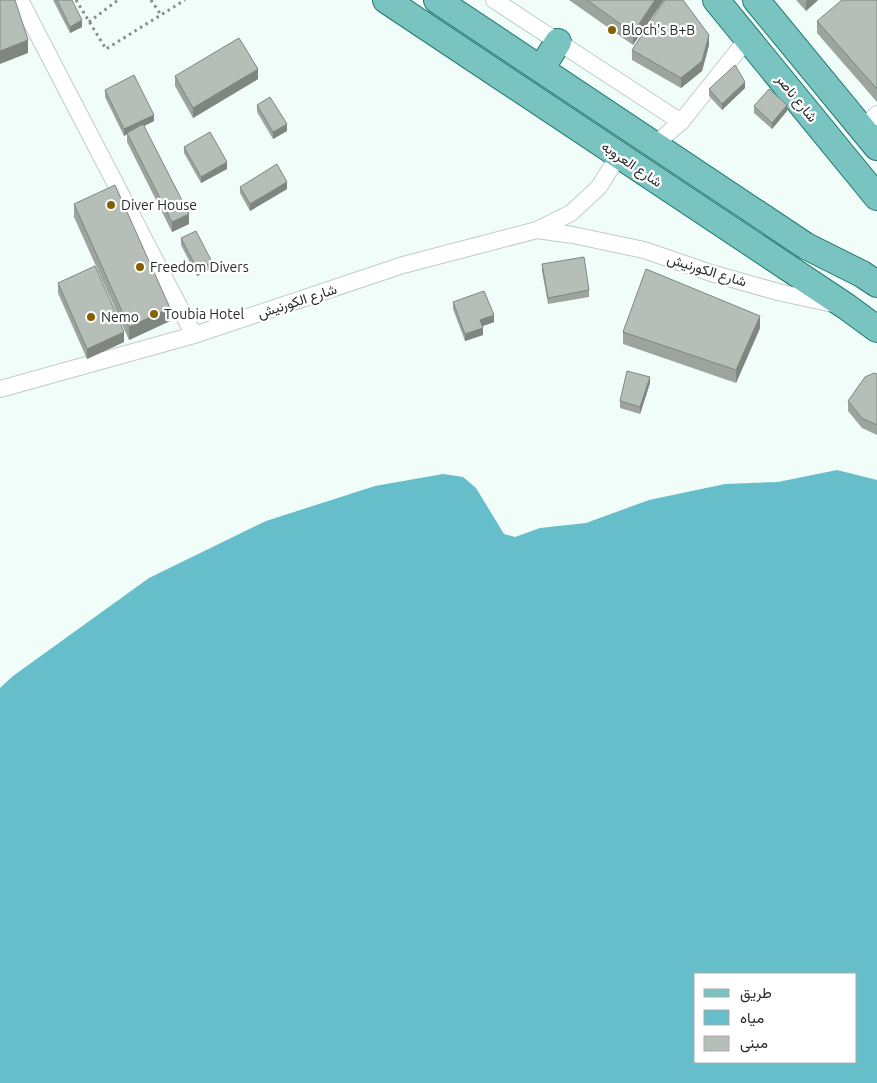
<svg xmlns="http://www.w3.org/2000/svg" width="877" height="1083" font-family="Ubuntu,Vazirmatn,sans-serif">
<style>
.water{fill:#66becb;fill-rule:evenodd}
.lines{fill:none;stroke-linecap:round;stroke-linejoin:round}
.street-casing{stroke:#c0ccc8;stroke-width:18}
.primary-casing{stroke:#227671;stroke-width:28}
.path{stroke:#848d89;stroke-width:3;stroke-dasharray:2.5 4;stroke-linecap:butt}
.street{stroke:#fff;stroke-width:16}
.primary{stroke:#79c4c1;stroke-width:26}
.wall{fill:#9ca49d}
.shaded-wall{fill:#7f8680}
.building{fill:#b5bfb7;stroke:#7f8680}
.poi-dot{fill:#885f00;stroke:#fff;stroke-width:2}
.labels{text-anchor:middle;stroke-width:4.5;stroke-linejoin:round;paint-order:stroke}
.poi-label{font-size:14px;fill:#282d2b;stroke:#fff;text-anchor:start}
.street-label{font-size:14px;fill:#282d2b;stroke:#fff}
</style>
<rect width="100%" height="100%" fill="#f0fdf8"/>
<path class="water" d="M837 470 877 480V1083H0V688L13 676 149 578 266 521 375 486 443 474 463 477 476 488 504 534 515 537 540 528 586 523 649 500 725 484 778 482ZM696 974H856V1062H696Z"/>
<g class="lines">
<defs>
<g id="street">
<path d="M20 0 194 335"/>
<path d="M494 0 681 122"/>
<path d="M862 129 877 114"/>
<path d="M654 145 681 122 748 38"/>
<path d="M537 230 573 235 644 250 711 273 778 292 833 304"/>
<path d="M0 389 194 335 403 265 537 230 571 213 599 187 619 155"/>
</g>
<g id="primary">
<path d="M386 0 847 307 877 329"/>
<path d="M437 0 806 246 862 274 877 284"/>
<path d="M716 0 877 197"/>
<path d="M756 0 877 147"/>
<path d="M541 69 558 42"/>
</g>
</defs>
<use href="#street" class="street-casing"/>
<use href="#primary" class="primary-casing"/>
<g class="path">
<path d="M76 0 106 49 185 0"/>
<path d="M151 0 161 15"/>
<path d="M89 22 118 0"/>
</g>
<use href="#street" class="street"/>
<use href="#primary" class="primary"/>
</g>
<g class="wall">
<path d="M53 0H72L82 27 70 33Z"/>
<path d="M569 0H664L633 45Z"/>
<path d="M796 0H818L806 11Z"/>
<path d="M877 0V102L817 33V21Z"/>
<path d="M709 45 702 71 681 88 632 60V50Z"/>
<path d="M175 76 258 79 193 118 175 86Z"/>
<path d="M745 88 722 110 709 96V89Z"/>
<path d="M105 90 154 121 144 126 189 224 172 232 127 142V134L124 136 105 97Z"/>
<path d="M257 105 287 131 273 139 257 112Z"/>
<path d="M754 106 787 111 772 129 754 113Z"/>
<path d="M184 147 227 169 201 183 184 153Z"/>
<path d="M240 187 287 189 250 211 240 193Z"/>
<path d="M74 204 170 321 129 340 74 217Z"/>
<path d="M181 238 212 268 197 276 181 245Z"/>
<path d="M542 264 589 290V297L548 304 542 271Z"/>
<path d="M58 283 124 342 87 359 58 293Z"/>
<path d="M453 302 494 322 482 326 483 335 465 341 453 309Z"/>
<path d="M760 328 736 383 623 344V332Z"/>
<path d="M877 374V435L862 428 848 411V401Z"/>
<path d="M650 383 640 414 620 408V401Z"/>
</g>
<g class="shaded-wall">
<path d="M655 0H664L633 45V33Z"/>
<path d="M808 0H818L806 11V1Z"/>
<path d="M82 20V27L70 33V27Z"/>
<path d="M709 35V45L702 71 681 88V78Z"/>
<path d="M28 40V53L0 64V51Z"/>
<path d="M258 69V79L193 118V108Z"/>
<path d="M745 82V88L722 110V104Z"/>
<path d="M787 105V111L772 129V123Z"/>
<path d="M154 115V121L128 134 127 133V134L124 136V129Z"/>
<path d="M287 124V131L273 139V132Z"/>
<path d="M227 162V169L201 183V177Z"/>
<path d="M287 182V189L250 211V204Z"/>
<path d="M189 214V224L172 232V222Z"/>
<path d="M212 262V268L197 276V269Z"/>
<path d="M170 308V321L129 340V327Z"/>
<path d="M494 315V322L480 327V320Z"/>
<path d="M760 316V328L736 383V370Z"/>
<path d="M483 328V335L465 341V334Z"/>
<path d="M124 332V342L87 359V349Z"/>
<path d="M650 377V383L640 414V407Z"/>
</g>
<g class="building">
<path d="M0 0H15L28 40 0 51Z"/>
<path d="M57 0H72L82 20 70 27Z"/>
<path d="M587 0H655L633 33Z"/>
<path d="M665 0H683L709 35 702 61 681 78 632 50Z"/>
<path d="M842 0H877V89L817 21Z"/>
<path d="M239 38 258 69 193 108 175 76Z"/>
<path d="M735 65 745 82 722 104 709 89Z"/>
<path d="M134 75 154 115 124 129 105 90Z"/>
<path d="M769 89 787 105 772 123 754 106Z"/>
<path d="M270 97 287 124 273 132 257 105Z"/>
<path d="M143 124 189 214 172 222 127 133Z"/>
<path d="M210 132 227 162 201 177 184 147Z"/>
<path d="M277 164 287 182 250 204 240 187Z"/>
<path d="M115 185 170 308 129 327 74 204Z"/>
<path d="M196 231 212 262 197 269 181 238Z"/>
<path d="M584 257 589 290 548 298 542 264Z"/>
<path d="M95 266 124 332 87 349 58 283Z"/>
<path d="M646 269 760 316 736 370 623 332Z"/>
<path d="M484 291 494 315 480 320 483 328 465 334 453 302Z"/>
<path d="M627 371 650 377 640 407 620 401Z"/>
<path d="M874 373 877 374V425L862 418 848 401 865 377Z"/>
</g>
<g class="poi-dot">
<circle cx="612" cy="30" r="5"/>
<circle cx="111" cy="205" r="5"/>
<circle cx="140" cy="267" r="5"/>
<circle cx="154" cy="314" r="5"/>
<circle cx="91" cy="317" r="5"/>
</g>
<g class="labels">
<g class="poi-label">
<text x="622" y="35">Bloch's B+B</text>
<text x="121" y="210">Diver House</text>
<text x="150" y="272">Freedom Divers</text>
<text x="164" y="319">Toubia Hotel</text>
<text x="101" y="322">Nemo</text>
</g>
<g class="street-label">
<text transform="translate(797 98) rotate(51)" y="5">شارع ناصر</text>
<text transform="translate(632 164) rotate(34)" y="5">شارع العروبه</text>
<text transform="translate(707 270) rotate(17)" y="5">شارع الكورنيش</text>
<text transform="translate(297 301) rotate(-18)" y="5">شارع الكورنيش</text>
</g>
</g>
<rect x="694" y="973" width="162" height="90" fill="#ffffff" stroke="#a9abaa"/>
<rect x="704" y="989" width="25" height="8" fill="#79c4c1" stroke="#a9abaa"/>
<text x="740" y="998" font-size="15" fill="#282d2b">طريق</text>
<rect x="704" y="1010" width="25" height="15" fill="#66becb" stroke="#a9abaa"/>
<text x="740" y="1023" font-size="15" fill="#282d2b">مياه</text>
<rect x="704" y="1036" width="25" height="15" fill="#b5bfb7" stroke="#a9abaa"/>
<text x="740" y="1048" font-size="15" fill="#282d2b">مبنى</text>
</svg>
